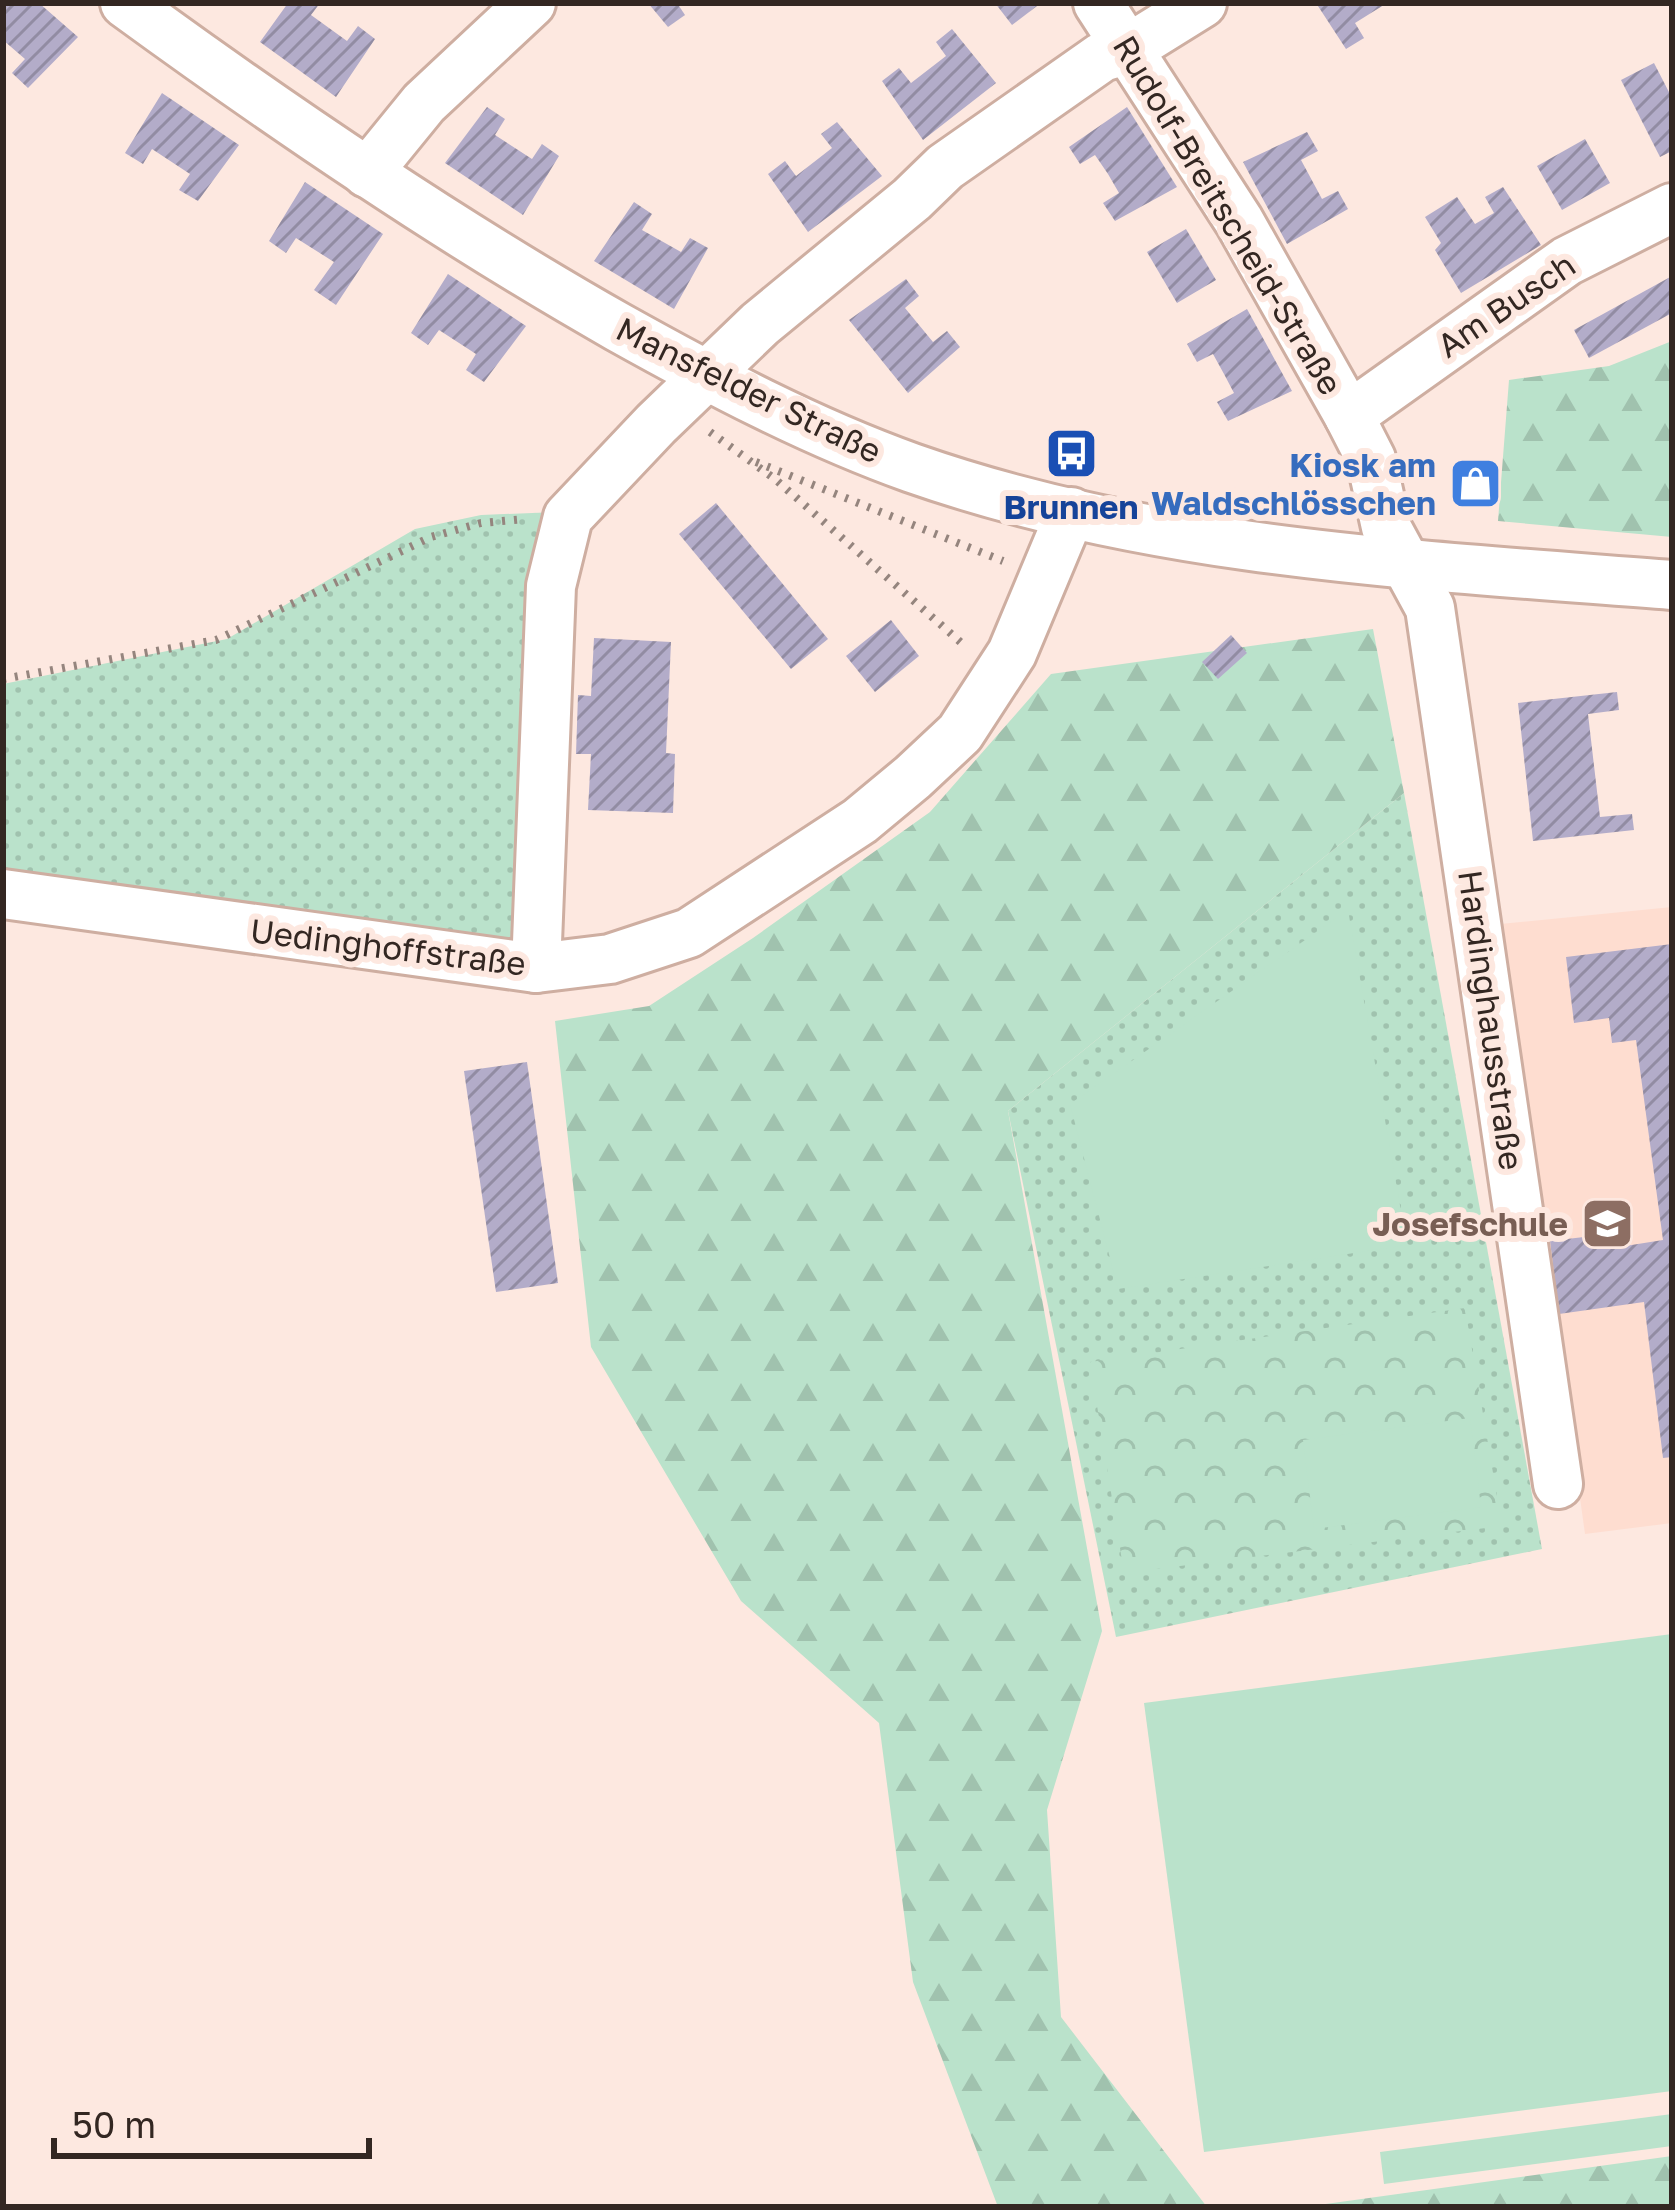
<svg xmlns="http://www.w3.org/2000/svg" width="1675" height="2210" font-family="'Golos Text',sans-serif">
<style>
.built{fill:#feddd0}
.grass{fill:url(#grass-dots)}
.forest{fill:url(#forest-firs)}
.park{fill:url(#park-crowns)}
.pitch{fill:#bae2cb}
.building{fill:url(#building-hatch)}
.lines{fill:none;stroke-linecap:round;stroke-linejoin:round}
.minor-casing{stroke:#ceaea1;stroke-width:54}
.path{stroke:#95857e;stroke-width:8;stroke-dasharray:3 9;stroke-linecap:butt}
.minor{stroke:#fff;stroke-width:48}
.labels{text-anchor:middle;stroke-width:12;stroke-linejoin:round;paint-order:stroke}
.street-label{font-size:33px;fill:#332722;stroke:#fde8e0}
.shop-label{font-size:33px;font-weight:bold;fill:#366cbe;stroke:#fde8e0;text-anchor:end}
.transit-label{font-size:33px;font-weight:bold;fill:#164399;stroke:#fde8e0}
.education-label{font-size:33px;font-weight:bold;fill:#785e54;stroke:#fde8e0;text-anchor:end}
</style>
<defs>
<pattern id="grass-dots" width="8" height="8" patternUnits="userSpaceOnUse" patternTransform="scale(3)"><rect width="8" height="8" fill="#bae2cb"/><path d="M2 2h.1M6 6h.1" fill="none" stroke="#a0c2ae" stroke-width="1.8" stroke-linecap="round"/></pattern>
<pattern id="forest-firs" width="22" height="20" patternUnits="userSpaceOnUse" patternTransform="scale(3)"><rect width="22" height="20" fill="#bae2cb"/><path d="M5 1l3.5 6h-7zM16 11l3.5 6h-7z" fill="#a0c2ae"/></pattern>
<pattern id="park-crowns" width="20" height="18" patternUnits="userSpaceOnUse" patternTransform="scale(3)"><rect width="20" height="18" fill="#bae2cb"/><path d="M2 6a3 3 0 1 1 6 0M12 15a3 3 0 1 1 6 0" fill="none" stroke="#a0c2ae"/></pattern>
<pattern id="building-hatch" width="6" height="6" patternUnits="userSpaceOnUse" patternTransform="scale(3)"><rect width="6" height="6" fill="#b3acc9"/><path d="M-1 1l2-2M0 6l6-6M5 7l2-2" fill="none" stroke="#928ca3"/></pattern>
</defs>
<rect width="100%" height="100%" fill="#fde8e0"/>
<path class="built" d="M1672 907V1523L1585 1534 1500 924Z"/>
<g class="grass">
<path d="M557 512 538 564 512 945 3 879V684L227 639 415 529 481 515Z"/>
<path d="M1404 793 1542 1549 1116 1637 1008 1111Z"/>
</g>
<g class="forest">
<path d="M1672 341V537L1498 521 1509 380 1609 366Z"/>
<path d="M1373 629 1404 793 1008 1111 1102 1631 1047 1810 1061 2017 1207 2207H998L913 1982 879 1723 741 1601 591 1347 555 1021 649 1006 753 938 930 812 1051 674Z"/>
<path d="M1672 2156V2207H1304Z"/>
</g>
<path class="park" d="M1465 1308 1502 1526 1124 1573 1090 1362Z"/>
<g class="pitch">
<path d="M1348 910 1407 1245 1118 1289 1070 1104Z"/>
<path d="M1470 1418 1481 1507 1314 1529 1303 1440Z"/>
<path d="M1672 1634V2091L1204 2152 1144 1703Z"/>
<path d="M1672 2114V2146L1384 2184 1380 2152Z"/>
</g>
<g class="building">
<path d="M3 3H39L78 37 28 88 12 73 25 59 3 40Z"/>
<path d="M288 3H320L311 15 347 41 358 26 375 39 336 97 260 42Z"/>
<path d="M648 3H677L685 15 668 27Z"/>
<path d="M995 3H1041L1012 25Z"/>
<path d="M1316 3H1387L1355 23 1364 38 1346 49Z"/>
<path d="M952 29 996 83 923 140 882 81 899 68 911 83 946 56 936 42Z"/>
<path d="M1654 63 1672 98V151L1660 157 1621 80Z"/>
<path d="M162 93 239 145 198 201 179 190 190 174 152 149 143 164 125 153Z"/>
<path d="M487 107 505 119 495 135 532 159 542 144 559 156 523 215 445 163Z"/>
<path d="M1127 107 1177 187 1115 221 1103 203 1119 193 1108 174 1095 155 1080 164 1069 147Z"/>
<path d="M837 122 882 176 808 232 768 174 785 161 796 176 832 148 821 134Z"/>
<path d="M1307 132 1318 151 1301 160 1322 199 1338 191 1348 209 1287 244 1243 162Z"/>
<path d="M1585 139 1610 183 1562 210 1537 166Z"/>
<path d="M305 182 383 234 336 305 314 290 334 262 296 238 286 253 269 241Z"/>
<path d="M1503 187 1541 245 1461 293 1435 250 1441 243 1425 217 1457 197 1475 224 1494 213 1485 197Z"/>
<path d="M634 202 652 214 642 230 681 252 690 238 708 248 674 309 594 261Z"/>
<path d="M1186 229 1216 280 1177 303 1147 252Z"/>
<path d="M448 274 526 326 484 382 466 370 476 354 439 330 428 345 411 333Z"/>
<path d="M1672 276V313L1589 358 1574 330Z"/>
<path d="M906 279 919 296 905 308 933 342 947 331 960 347 908 393 849 320Z"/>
<path d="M1247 309 1292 391 1228 421 1217 402 1234 393 1224 374 1213 354 1197 362 1187 344Z"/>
<path d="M1470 459 1498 474 1480 509 1452 494Z"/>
<path d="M716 503 828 639 791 669 679 534Z"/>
<path d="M891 620 919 656 875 692 846 656Z"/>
<path d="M1231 635 1247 653 1218 679 1202 662Z"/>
<path d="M594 638 671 642 666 753 675 754 673 813 588 810 591 754H576L578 695 591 696Z"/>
<path d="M1617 692 1619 710 1588 714 1600 817 1632 814 1634 830 1533 841 1518 703Z"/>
<path d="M1672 944V1457L1663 1458 1644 1302 1559 1314 1550 1241 1618 1233 1619 1247 1663 1240 1636 1040 1612 1043 1609 1018 1574 1023 1566 957Z"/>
<path d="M527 1062 558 1283 496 1292 464 1071Z"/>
</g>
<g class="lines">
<defs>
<g id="minor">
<path d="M125 3C284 119 447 230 618 327 713 380 809 431 912 468 1154 553 1418 565 1672 585"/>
<path d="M1098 3 1239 221 1349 416 1371 459 1386 527 1430 608 1558 1484"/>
<path d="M367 173 424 103 531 3"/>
<path d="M1349 416 1567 261 1672 208"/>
<path d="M3 894 536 968 610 959 689 933 860 821 913 777 960 733 1012 653 1071 512"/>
<path d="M536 968 551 586 568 517 656 424 760 324 912 199 945 167 1102 57 1128 49 1202 3"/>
</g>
</defs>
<use href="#minor" class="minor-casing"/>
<g class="path">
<path d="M710 432 775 479 965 646"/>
<path d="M756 462 1003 561"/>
<path d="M3 679 216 640 431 537 481 523 525 519"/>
</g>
<use href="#minor" class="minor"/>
</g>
<defs>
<symbol id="bus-square" viewBox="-11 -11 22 22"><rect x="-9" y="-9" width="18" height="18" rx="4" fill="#1a4fb4" stroke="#fde8e0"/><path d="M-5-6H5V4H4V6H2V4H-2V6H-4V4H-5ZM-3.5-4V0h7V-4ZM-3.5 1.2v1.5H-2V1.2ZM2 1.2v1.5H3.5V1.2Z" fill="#fff"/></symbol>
<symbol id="shop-square" viewBox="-11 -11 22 22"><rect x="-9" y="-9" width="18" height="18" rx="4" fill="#3f7fe0" stroke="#fde8e0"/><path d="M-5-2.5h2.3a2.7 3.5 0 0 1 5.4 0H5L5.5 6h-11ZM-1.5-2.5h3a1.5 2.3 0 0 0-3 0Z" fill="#fff"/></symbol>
<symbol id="school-square" viewBox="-11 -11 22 22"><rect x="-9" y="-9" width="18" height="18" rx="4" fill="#8d6e63" stroke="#fde8e0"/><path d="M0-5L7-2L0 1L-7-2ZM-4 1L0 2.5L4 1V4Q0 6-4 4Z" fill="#fff"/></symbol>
</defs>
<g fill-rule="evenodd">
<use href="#bus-square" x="1042" y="424" width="59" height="59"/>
<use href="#shop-square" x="1446" y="454" width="59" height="59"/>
<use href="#school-square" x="1578" y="1194" width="59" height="59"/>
</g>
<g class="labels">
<g class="street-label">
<text transform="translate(1228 215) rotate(59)" y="12">Rudolf-Breitscheid-Straße</text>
<text transform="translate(1506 305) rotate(-34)" y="12">Am Busch</text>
<text transform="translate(749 390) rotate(26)" y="12">Mansfelder Straße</text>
<text transform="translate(388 947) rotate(7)" y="12">Uedinghoffstraße</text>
<text transform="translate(1491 1020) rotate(82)" y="12">Hardinghausstraße</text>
</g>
<g class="shop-label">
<text x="1436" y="477">Kiosk am<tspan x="1436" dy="38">Waldschlösschen</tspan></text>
</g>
<g class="transit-label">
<text x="1071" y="519">Brunnen</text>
</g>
<g class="education-label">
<text x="1568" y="1236">Josefschule</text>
</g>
</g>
<rect width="1675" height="2210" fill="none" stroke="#332722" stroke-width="12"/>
<path d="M54 2138v18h315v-18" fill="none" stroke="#332722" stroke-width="6"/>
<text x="72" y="2138" font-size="36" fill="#332722" stroke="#fde8e0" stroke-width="9" paint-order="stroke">50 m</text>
</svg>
